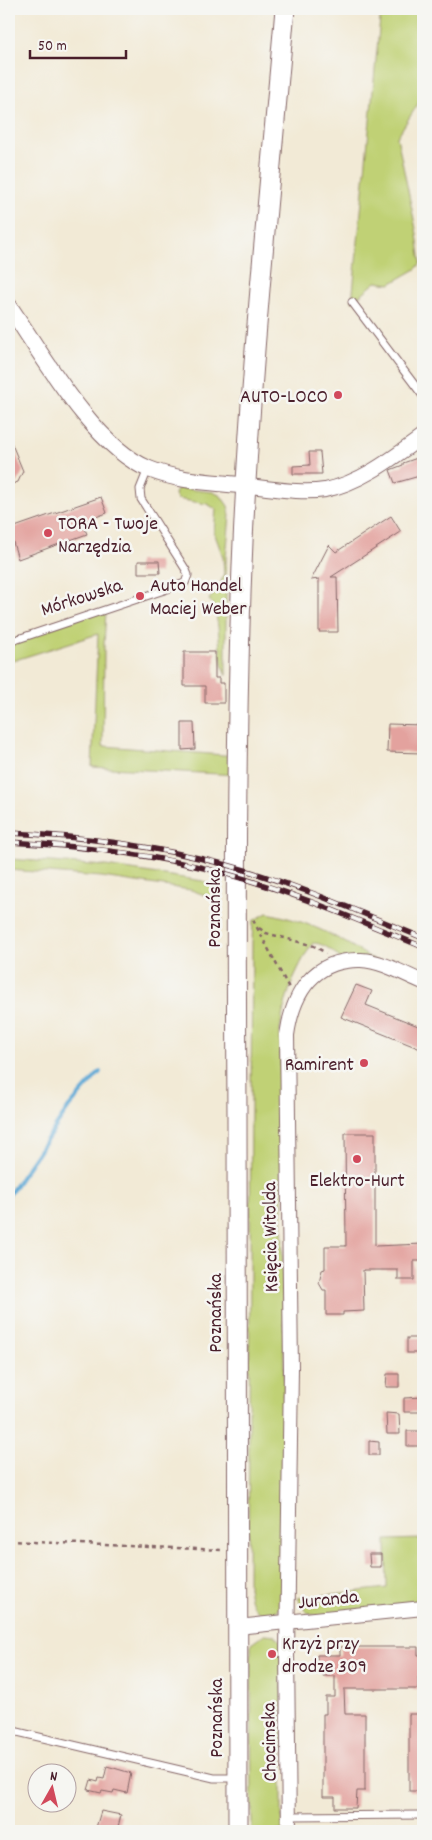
<svg xmlns="http://www.w3.org/2000/svg" width="432" height="1840" font-family="Dekko,sans-serif">
<style>
.green{fill:#c0d174;stroke:#857850}
.lines{fill:none;stroke-linecap:round;stroke-linejoin:round}
.stream{stroke:#5ca8d5;stroke-width:4}
.building{fill:#e3a29e}
.service-casing{stroke:#856667;stroke-width:9}
.minor-casing{stroke:#856667;stroke-width:16}
.tertiary-casing{stroke:#856667;stroke-width:18}
.secondary-casing{stroke:#856667;stroke-width:21}
.path{stroke:#856667;stroke-width:2.5;stroke-dasharray:4 4;stroke-linecap:butt}
.service{stroke:#fff;stroke-width:7}
.minor{stroke:#fff;stroke-width:14}
.tertiary{stroke:#fff;stroke-width:16}
.secondary{stroke:#fff;stroke-width:19}
.rail-casing{stroke:#4a1f2b;stroke-width:5.5}
.rail{stroke:#f6f6f2;stroke-width:4;stroke-dasharray:11;stroke-linecap:butt}
.poi-dot{fill:#d1495b;stroke:#f6f6f2;stroke-width:2}
.labels{text-anchor:middle;stroke-width:5;stroke-linejoin:round;paint-order:stroke}
.poi-label{font-size:20px;fill:#4a1f2b;stroke:#f6f6f2;text-anchor:start}
.street-label{font-size:20px;fill:#4a1f2b;stroke:#f6f6f2}
</style>
<rect width="100%" height="100%" fill="#f6f6f2"/>
<filter id="ink" filterUnits="userSpaceOnUse"><feTurbulence type="fractalNoise" baseFrequency=".02" numOctaves="2"/><feDisplacementMap in="SourceGraphic" scale="10" xChannelSelector="R" yChannelSelector="G"/><feConvolveMatrix kernelMatrix="1 2 1 2 8 2 1 2 1" color-interpolation-filters="sRGB"/></filter>
<filter id="wash" filterUnits="userSpaceOnUse"><feTurbulence type="fractalNoise" baseFrequency=".0096" numOctaves="4" result="noise"/><feDisplacementMap in="SourceGraphic" scale="20" xChannelSelector="R" yChannelSelector="G"/><feGaussianBlur stdDeviation="1.12" result="paint"/><feColorMatrix in="noise" values="0 0 0 0 0 0 0 0 0 0 0 0 0 0 0 0 0 1.4 0 .05"/><feComposite in="paint" operator="in"/></filter>
<g filter="url(#wash)">
<rect width="100%" height="100%" fill="#f2ead6"/>
<g class="green">
<path d="M381 9H423V96L397 137 417 234 421 263 416 269 390 284 376 282 352 302Z"/>
<path d="M178 488 213 492 221 496 228 506 230 515 226 558V676C215 651 224 623 209 599L218 590 224 574 223 557 214 532 216 509 207 504 177 499 175 494Z"/>
<path d="M106 610 104 646 103 746 237 756V775L92 767 98 634 9 662V641Z"/>
<path d="M9 859 106 866 203 881 219 891 222 921 213 898 191 890 102 877 9 870Z"/>
<path d="M267 913C317 923 342 940 384 966L342 962C337 953 324 943 313 943 295 969 283 1001 280 1032L284 1364 283 1600C280 1613 267 1620 256 1610 250 1604 249 1594 248 1587L252 942 253 921Z"/>
<path d="M423 1539V1608L324 1618 306 1612 298 1598 387 1588 386 1540Z"/>
<path d="M265 1634 275 1635 282 1643V1831H252L251 1644Z"/>
</g>
<g class="lines">
<path class="stream" d="M9 1195 69 1107 100 1072"/>
</g>
<g id="blocks">
<g class="building">
<path d="M9 437 23 471 18 482 9 485Z"/>
<path d="M309 452H320L322 474H293V466L310 465Z"/>
<path d="M423 456V475L395 483 390 470 403 465V463Z"/>
<path d="M101 497 107 513 82 522 87 534 18 559 9 529Z"/>
<path d="M391 516 401 532 331 577H337L338 632H319V579L311 580 329 545 336 552Z"/>
<path d="M138 561H159L160 573H138Z"/>
<path d="M184 652H215V678H219V683H224V703H205V686H184Z"/>
<path d="M182 723H194L195 749 182 750Z"/>
<path d="M388 724 423 725 422 753 387 752Z"/>
<path d="M356 985 372 991 366 1005 423 1028V1050L341 1017Z"/>
<path d="M345 1133H375V1246L423 1244V1261H414V1280H398V1270H363L364 1311 343 1312V1315H326V1290H323L319 1283 322 1270 325 1269V1246H346Z"/>
<rect x="407" y="1338" width="16" height="15"/>
<path d="M387 1374H399V1387H386Z"/>
<path d="M423 1397V1412H404V1398Z"/>
<path d="M386 1413 399 1414 400 1434H387Z"/>
<rect x="407" y="1431" width="16" height="15"/>
<path d="M369 1441 379 1442V1455H369Z"/>
<path d="M369 1554H381V1567H370Z"/>
<path d="M340 1647H418V1655H423V1677H418V1689H344L345 1714H365V1791H357L356 1808H335V1797H323V1714H326V1697H335V1676H323V1667H317V1655H340Z"/>
<rect x="409" y="1714" width="14" height="77"/>
<path d="M107 1766 131 1773 127 1793 114 1790 113 1793 102 1791 101 1793 88 1790 91 1780 98 1782 99 1778 104 1779Z"/>
<path d="M101 1811 121 1815 117 1831H95Z"/>
</g>
</g>
</g>
<g filter="url(#ink)">
<use href="#blocks" fill-opacity="0" stroke="#856667" stroke-width="1"/>
<g class="lines">
<defs>
<g id="service">
<path d="M352 302 423 396"/>
<path d="M9 642 185 583 188 575 186 570 141 499 140 489 148 469"/>
<path d="M9 1730 214 1778H238"/>
<path d="M289 1816 423 1815"/>
</g>
<g id="minor">
<path d="M247 486C271 488 300 494 325 490 361 483 394 457 423 436"/>
<path d="M237 1627 423 1608"/>
<path d="M289 1831 287 1653 291 1369 287 1035C293 993 313 959 361 960 382 961 404 974 423 982"/>
</g>
<path id="tertiary" d="M9 306C42 354 94 447 149 469 180 482 215 482 247 486"/>
<path id="secondary" d="M238 1831C238 1593 238 1355 237 1116 236 933 235 750 242 566 249 380 269 194 285 9"/>
</defs>
<use href="#service" class="service-casing"/>
<use href="#minor" class="minor-casing"/>
<use href="#tertiary" class="tertiary-casing"/>
<use href="#secondary" class="secondary-casing"/>
<g class="path">
<path d="M253 920 289 988"/>
<path d="M259 928 266 933 314 946 326 953"/>
<path d="M9 1541 223 1550"/>
</g>
<use href="#service" class="service"/>
<use href="#minor" class="minor"/>
<use href="#tertiary" class="tertiary"/>
<use href="#secondary" class="secondary"/>
<defs>
<g id="rail">
<path d="M9 833C83 836 155 846 227 865 294 883 359 912 423 938"/>
<path d="M9 842C83 846 155 854 227 874 294 892 359 921 423 947"/>
</g>
</defs>
<use href="#rail" class="rail-casing"/>
<use href="#rail" class="rail"/>
</g>
</g>
<g class="poi-dot">
<circle cx="338" cy="395" r="5"/>
<circle cx="48" cy="533" r="5"/>
<circle cx="140" cy="596" r="5"/>
<circle cx="364" cy="1063" r="5"/>
<circle cx="357" cy="1159" r="5"/>
<circle cx="272" cy="1654" r="5"/>
</g>
<g class="labels">
<g class="poi-label">
<text x="328" y="402" text-anchor="end">AUTO-LOCO</text>
<text x="58" y="529">TORA - Twoje<tspan x="58" dy="23">Narzędzia</tspan></text>
<text x="150" y="591">Auto Handel<tspan x="150" dy="23">Maciej Weber</tspan></text>
<text x="354" y="1070" text-anchor="end">Ramirent</text>
<text x="357" y="1186" text-anchor="middle">Elektro-Hurt</text>
<text x="282" y="1649">Krzyż przy<tspan x="282" dy="23">drodze 309</tspan></text>
</g>
<g class="street-label">
<text transform="translate(81 596) rotate(-18)" y="7">Mórkowska</text>
<text transform="translate(213 908) rotate(-90)" y="7">Poznańska</text>
<text transform="translate(269 1237) rotate(-91)" y="7">Księcia Witolda</text>
<text transform="translate(214 1313) rotate(-90)" y="7">Poznańska</text>
<text transform="translate(328 1598) rotate(-6)" y="7">Juranda</text>
<text transform="translate(215 1718) rotate(-90)" y="7">Poznańska</text>
<text transform="translate(268 1742) rotate(-91)" y="7">Chocimska</text>
</g>
</g>
<rect width="432" height="1840" fill="none" stroke="#f6f6f2" stroke-width="30"/>
<g transform="translate(52 1788) rotate(8)"><circle r="24" fill="#f6f6f2" stroke="#b1a0a2"/>
<path d="M0-4L9 19L0 12L-9 19Z" fill="#d1495b"/>
<text y="-8" font-size="14" font-weight="bold" text-anchor="middle" fill="#4a1f2b">N</text>
</g>
<path d="M30 50v8h96v-8" fill="none" stroke="#4a1f2b" stroke-width="2.5"/>
<text x="38" y="50" font-size="15" fill="#4a1f2b" stroke="#f6f6f2" stroke-width="4" paint-order="stroke">50 m</text>
</svg>
